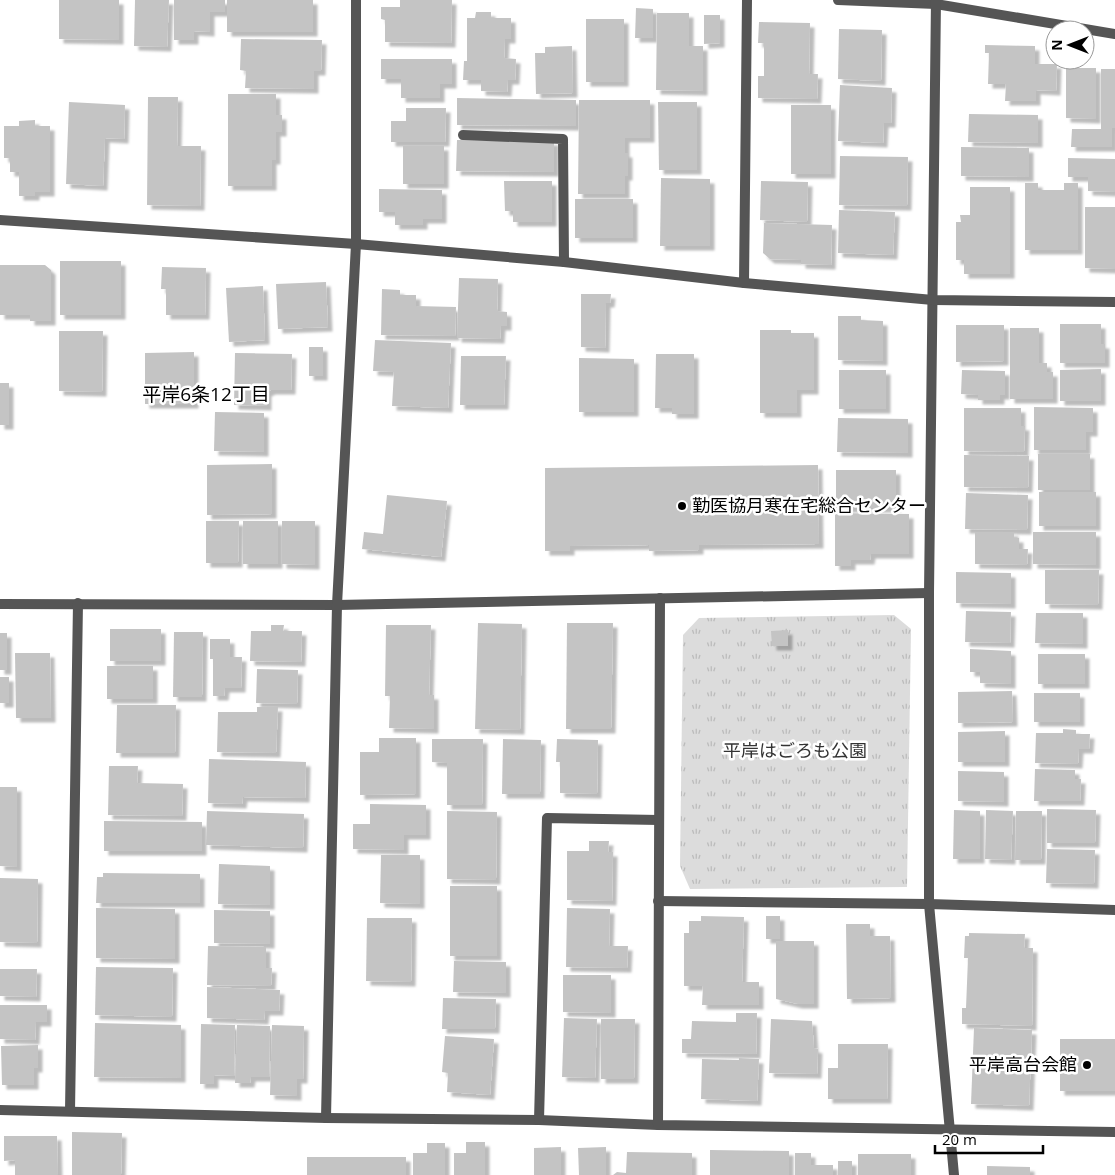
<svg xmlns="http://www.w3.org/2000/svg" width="1115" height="1175" font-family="'Open Sans','Noto Sans JP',sans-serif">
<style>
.park{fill:url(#park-tufts)}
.building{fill:#c4c4c4;filter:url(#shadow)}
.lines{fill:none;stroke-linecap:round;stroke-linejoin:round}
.lane{stroke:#555;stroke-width:10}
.street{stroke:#555;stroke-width:10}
.poi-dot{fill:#000;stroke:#fff;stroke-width:2}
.labels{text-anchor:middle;stroke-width:5;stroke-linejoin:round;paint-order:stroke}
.poi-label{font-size:18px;fill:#000;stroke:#fff;text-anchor:start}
.park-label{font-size:18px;fill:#333;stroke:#fff}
.neighbourhood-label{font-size:19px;fill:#000;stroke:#fff}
</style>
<defs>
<pattern id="park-tufts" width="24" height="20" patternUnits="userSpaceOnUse" patternTransform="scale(1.25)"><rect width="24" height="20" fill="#dcdcdc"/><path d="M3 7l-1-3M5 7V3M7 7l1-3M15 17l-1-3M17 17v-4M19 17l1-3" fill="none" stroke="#bbb"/></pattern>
<filter id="shadow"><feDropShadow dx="4.5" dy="4.5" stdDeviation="1" flood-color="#0004"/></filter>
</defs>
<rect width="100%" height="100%" fill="#fff"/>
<path class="park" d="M894 615 911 629 907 887 690 889 680 866 683 635 699 618Z"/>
<g class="building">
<path d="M59 0H119V40L59 39Z"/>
<path d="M135 0H169L167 47 134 46Z"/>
<path d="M174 0H225V12H210V32L194 31V40H174Z"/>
<rect x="227" y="0" width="86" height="32"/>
<path d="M400 0H452L451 43 385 42V20L381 19V7H400Z"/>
<path d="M636 8 653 9V38H635Z"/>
<path d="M476 12H491V18H511V39H505L504 58 516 59 515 80H508L507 92 481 91V80H463L464 61H467V18H475Z"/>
<path d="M657 13H689V46H703V91L656 90Z"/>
<path d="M704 15H720V43L704 44Z"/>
<rect x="586" y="19" width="38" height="63"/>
<path d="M759 22 810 23 809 74H818L817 99 758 98V76H764V43H758Z"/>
<path d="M839 29 882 30 881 81 838 79Z"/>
<path d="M241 39 322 40 321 71H314V89L245 88 246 71 240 70Z"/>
<path d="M985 45 1035 46V64H1057L1056 91 1036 90V101H1005L1006 84H988L989 53H985Z"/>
<path d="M572 46 573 93 536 94 535 53H545V47Z"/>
<path d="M381 59H452V84H440V98H401V79H381Z"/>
<path d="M1066 68H1096V119L1066 118Z"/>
<path d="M1101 69H1115V128H1112V147H1071L1072 129H1101Z"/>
<path d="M840 85 892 88 891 123H884L883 143 838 141Z"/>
<path d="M228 94H276V115H282V132H276V160H272V186H228Z"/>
<path d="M148 97H178L177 146H201L200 206 147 205Z"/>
<path d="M457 98 576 100V126L457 125Z"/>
<path d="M579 100H650V138H625V153H628V176H625V194H578Z"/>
<path d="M69 102 125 105 124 139 105 138 103 186 66 184Z"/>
<path d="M658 102H697V170H659Z"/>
<rect x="791" y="105" width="40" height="69"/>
<path d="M406 108H446L445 142H391V121H406Z"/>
<path d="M969 114 1038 115V143L968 142Z"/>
<path d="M35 120V126H50V192H35V196H19V172H10V158H4V126H19V121Z"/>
<path d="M457 140 554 141V172L456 171Z"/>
<rect x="403" y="146" width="41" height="38"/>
<path d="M961 147 1029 148V177L961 176Z"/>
<path d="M840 156 908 157 907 206 839 205Z"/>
<path d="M1068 158 1115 159V192L1088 191V177H1068Z"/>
<path d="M661 178 710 179V246H660Z"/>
<path d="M504 181H552V222H513V211H505Z"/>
<path d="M761 181 808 182 807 222 760 220Z"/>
<path d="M1025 183H1038V190H1064V183H1078V250H1025Z"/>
<path d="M970 187H1010V274H964V260H956V222H961L960 215H970Z"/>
<path d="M379 189 442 190V219H423V225H395V212H379Z"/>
<rect x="575" y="199" width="58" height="39"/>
<path d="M1085 207H1115V269L1085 268Z"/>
<path d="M839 210 895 212 893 255 838 253Z"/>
<path d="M764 223 832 225 831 265 801 264V260L770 259 763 253Z"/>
<rect x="60" y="261" width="61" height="54"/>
<path d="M0 265H45L51 270V321H30V315H0Z"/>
<path d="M162 267 206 268 205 315H166V289H161Z"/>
<path d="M459 278 498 279 497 311 507 312V326H501L500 339 457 338Z"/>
<path d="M326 282 328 327 278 329 276 284Z"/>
<path d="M263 286 265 340 229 342 226 288Z"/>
<path d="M382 289 400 290V295H416V306L456 307 455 336 381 335Z"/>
<path d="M581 294H611L610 303H606L605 348 581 347Z"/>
<path d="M838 316H861V320L883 321V361L838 360Z"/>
<path d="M1060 324H1101V344H1105V363H1060Z"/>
<path d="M956 325H1004V361L956 362Z"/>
<path d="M1010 328H1039V363H1047V372H1053V399H1010Z"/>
<path d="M760 330H791V333H814V390H797V413H760Z"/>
<path d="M59 331H103L102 392 59 391Z"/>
<path d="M375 340 451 343 448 408 392 406 394 372 373 371Z"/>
<rect x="309" y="347" width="14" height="29"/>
<path d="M194 352V404H145V353Z"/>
<path d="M235 353 292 354 291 390H271L267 392V406L234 405Z"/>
<path d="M656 354H694V414H672V408H655Z"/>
<path d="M461 356H506L504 405H460Z"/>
<path d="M579 358 634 359V412H579Z"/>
<path d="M1101 369V401H1060V370Z"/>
<rect x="839" y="370" width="47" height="39"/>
<path d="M962 370 1005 371V395H1000V400H978V395L961 394Z"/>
<rect x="0" y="383" width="9" height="42"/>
<path d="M1034 407 1093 408V432H1086V450H1034Z"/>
<path d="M964 408H1021V426H1025L1024 452 964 451Z"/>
<path d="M215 412 264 413V452L214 451Z"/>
<path d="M838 418 908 419V453L837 452Z"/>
<rect x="1038" y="454" width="52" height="36"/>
<path d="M964 455 1029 456 1028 488 964 487Z"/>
<path d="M272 464V514L207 515V465Z"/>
<path d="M818 465 819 544 699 545V550L649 551V545L570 546V551H545V468Z"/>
<rect x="836" y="470" width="60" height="38"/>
<rect x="1039" y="492" width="57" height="34"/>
<path d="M966 493 1028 495 1027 530 965 529Z"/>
<path d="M387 495 447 501 441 557 362 549 364 532 383 534Z"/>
<path d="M835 513 909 514V554H871L870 560H851V566H835Z"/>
<path d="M206 521H239L238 563H206Z"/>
<rect x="243" y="521" width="35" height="43"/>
<path d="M282 521H315V565L282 564Z"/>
<path d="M975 532H1014V538H1019V549H1028L1027 565 975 564Z"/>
<path d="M1033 532H1096V565L1033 564Z"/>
<path d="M1045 570H1099L1098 605 1045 604Z"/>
<path d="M956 572 1011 573V604L956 603Z"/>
<path d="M966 611 1011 612 1010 643 965 642Z"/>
<path d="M1036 613H1083V644L1035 643Z"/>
<path d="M478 623 522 624 520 730 475 729Z"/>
<path d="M567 623H613L611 729H566Z"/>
<path d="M271 625H284L283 631H302L301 662 250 661 251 631H271Z"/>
<path d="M386 625H431L429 695H434V729L389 728 390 696H385Z"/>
<rect x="110" y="629" width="51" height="32"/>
<path d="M788 630V646H772L771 631Z"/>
<path d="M174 632H203L202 697H173Z"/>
<rect x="0" y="633" width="7" height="37"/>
<path d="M210 639H230V657H242L241 688H225L224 696H213V659H210Z"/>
<path d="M970 649 1011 651V684L980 683V672H970Z"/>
<path d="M15 653H50L51 718H16Z"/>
<rect x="1038" y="654" width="47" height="30"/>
<rect x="107" y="666" width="46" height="33"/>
<path d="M257 669 298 670 297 704 256 703Z"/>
<rect x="0" y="677" width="9" height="26"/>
<path d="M1012 691 1013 722 958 723V692Z"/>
<rect x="1034" y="693" width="46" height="29"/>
<path d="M117 705H176L175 753H116Z"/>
<path d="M257 707H278L276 753 217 752 218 712H257Z"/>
<path d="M1063 729 1076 730V734H1090L1089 749H1079L1078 764 1035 763 1036 733H1063Z"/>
<path d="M1005 731V762H958V732Z"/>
<path d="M379 738H416V794L360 795V752H379Z"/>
<path d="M432 739H483L482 805H447V763L432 762Z"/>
<path d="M503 739 541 740 540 794H502Z"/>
<path d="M557 739 598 740 597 794 560 793V762H556Z"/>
<path d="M209 759 306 762 305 798 243 797 242 804 208 803Z"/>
<path d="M109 766H138L137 783 183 784 182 816 108 815Z"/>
<path d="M1035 769 1075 770V779H1081L1080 801H1034Z"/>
<path d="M958 771 1004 772V802L958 801Z"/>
<path d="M0 787H17V867L0 866Z"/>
<path d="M370 804 426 805V835H404V850L353 849V824H370Z"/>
<path d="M1047 809 1096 810 1095 843H1047Z"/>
<path d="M954 810 980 811V859H953Z"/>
<path d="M986 810 1013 811 1011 860 985 859Z"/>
<path d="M207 811 304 814 303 848 206 845Z"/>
<path d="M447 811 497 812 496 880 447 879Z"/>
<path d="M1016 811H1042L1041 860H1015Z"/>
<path d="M104 821 202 822V851H104Z"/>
<path d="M589 841H609L608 852H613L612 901 567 900V851H589Z"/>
<path d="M1047 849 1095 850 1094 884 1046 883Z"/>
<path d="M381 855H420V904L380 903Z"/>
<path d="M219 864 270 866V905L218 904Z"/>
<path d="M103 873 200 874V903H96L97 877H103Z"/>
<path d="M0 878 38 879 37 943 0 942Z"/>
<rect x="450" y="886" width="47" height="70"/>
<path d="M96 908 175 909V959L96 958Z"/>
<path d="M567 908 610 909 609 946H628L627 968 566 967Z"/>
<path d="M214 910 270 911V944L214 943Z"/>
<path d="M701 916 744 917 742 982H759V1005H702L703 986H684V933H689V921H701Z"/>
<rect x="766" y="916" width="14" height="23"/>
<path d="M367 918H412L411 982 366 981Z"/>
<path d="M846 924H870V936H890L891 998 847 999Z"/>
<path d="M969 933 1025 934 1024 948H1033L1032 1026 962 1024V1008H966L968 958H964L965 936H969Z"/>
<path d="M776 941H814V1004H798L776 999Z"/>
<path d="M208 946 266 947V968H272L271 986 207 985Z"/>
<path d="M454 961 506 962V993L453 992Z"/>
<path d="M96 967 173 968 172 1017 95 1015Z"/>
<path d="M0 969H37L36 997 0 996Z"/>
<path d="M563 975H611V1013L563 1012Z"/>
<path d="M207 987 280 990 279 1011H265L264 1020 207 1018Z"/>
<path d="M443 998 496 999 495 1029H442Z"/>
<path d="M0 1005H47V1022H36L35 1040 0 1039Z"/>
<path d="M736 1013H757L756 1054 682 1053V1039H691L692 1021 736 1022Z"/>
<path d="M564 1018 597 1019 595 1078 562 1077Z"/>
<path d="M601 1019H635L634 1079H601Z"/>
<path d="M771 1019 812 1021 814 1048 818 1049 817 1074 769 1073Z"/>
<path d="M95 1023 181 1025V1078L94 1077Z"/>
<path d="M201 1024 235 1025 234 1076 214 1075V1084H200Z"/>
<path d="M237 1025 270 1026 269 1077H251L250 1083H235Z"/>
<path d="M272 1025 304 1026 303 1079H297V1096L270 1095Z"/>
<path d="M974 1028 1032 1030 1029 1106 971 1104Z"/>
<path d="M445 1036 494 1039 490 1095 447 1092 448 1073 442 1072Z"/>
<rect x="1060" y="1039" width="55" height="52"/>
<path d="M838 1044H888L887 1099H828V1068H838Z"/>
<path d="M38 1045V1068H34V1085H2L1 1046Z"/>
<path d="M739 1058 759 1059 757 1101 701 1099 702 1059 739 1060Z"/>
<path d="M72 1132 122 1133 121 1175H72Z"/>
<path d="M4 1136H57L58 1175H15V1160L4 1161Z"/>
<path d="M466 1142H485V1175H454V1153H466Z"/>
<path d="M427 1143H445V1175H413V1153H427Z"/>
<path d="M561 1147V1175H534V1148Z"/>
<path d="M606 1147V1175H579L578 1148Z"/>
<path d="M710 1150 789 1151V1175H710Z"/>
<path d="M627 1152 692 1153V1175H613L617 1172 626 1173Z"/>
<path d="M795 1153H811V1165H833V1175H795Z"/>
<rect x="858" y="1154" width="53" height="21"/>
<rect x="307" y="1157" width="99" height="18"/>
<rect x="838" y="1161" width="14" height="14"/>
<path d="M987 1166 1030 1167V1175H987Z"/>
</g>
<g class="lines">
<path class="lane" d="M463 135 563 139 564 262"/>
<g class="street">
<path d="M838 0 936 4 1115 34"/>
<path d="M936 0 929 593V904L954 1175"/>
<path d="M0 220 356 244 564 262 744 283 933 300 1115 302"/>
<path d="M744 283 747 0"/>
<path d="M0 604 337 605 929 593"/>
<path d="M658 901 929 904 1115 910"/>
<path d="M0 1110 326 1118 539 1120 658 1125 1115 1132"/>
<path d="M70 1111 78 603"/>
<path d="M326 1118 337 605 356 244V0"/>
<path d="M539 1120 547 818 659 820"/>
<path d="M658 1125 660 598"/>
</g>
</g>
<g class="poi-dot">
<circle cx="682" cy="506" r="5"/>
<circle cx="1087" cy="1065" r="5"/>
</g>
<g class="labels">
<g class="poi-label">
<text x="692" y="512">勤医協月寒在宅総合センター</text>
<text x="1077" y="1071" text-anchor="end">平岸高台会館</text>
</g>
<g class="park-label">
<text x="795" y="757">平岸はごろも公園</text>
</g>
<g class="neighbourhood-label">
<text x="206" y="401">平岸6条12丁目</text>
</g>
</g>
<g transform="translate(1070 45) rotate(270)"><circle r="24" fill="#ffffff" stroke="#999999"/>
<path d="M0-4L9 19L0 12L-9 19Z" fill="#000000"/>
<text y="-8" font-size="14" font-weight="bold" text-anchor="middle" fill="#000000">N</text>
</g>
<path d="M935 1145v8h108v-8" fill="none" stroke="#000000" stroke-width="2.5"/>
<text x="942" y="1145" font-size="15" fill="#000000" stroke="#ffffff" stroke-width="4" paint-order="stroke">20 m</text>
</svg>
